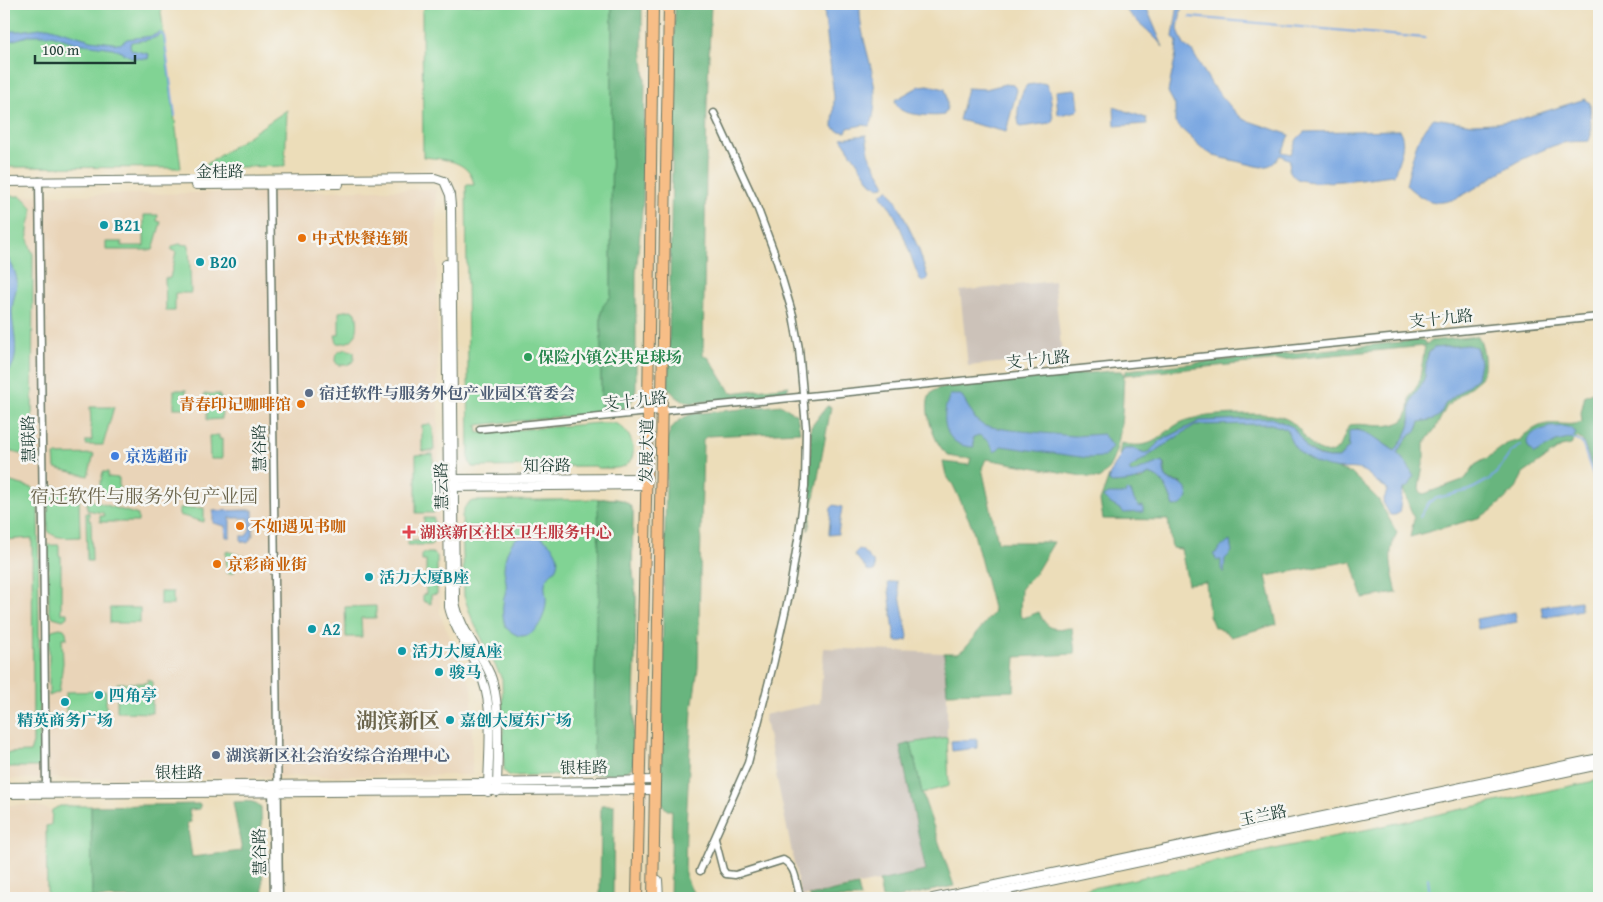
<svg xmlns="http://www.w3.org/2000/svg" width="1603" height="902" font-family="'Gentium Book Plus','Noto Serif SC',serif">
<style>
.built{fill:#e9d4b8}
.industrial{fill:#ccc2b9}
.green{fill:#81d394;stroke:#508864}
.forest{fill:#68b57e;stroke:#447959}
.water{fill:#78a6e1;stroke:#4c728a}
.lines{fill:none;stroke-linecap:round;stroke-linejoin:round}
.stream{stroke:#78a6e1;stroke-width:2}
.minor-casing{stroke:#677563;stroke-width:9}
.tertiary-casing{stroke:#677563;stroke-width:10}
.primary-casing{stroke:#677563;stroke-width:12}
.minor{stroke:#fff;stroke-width:6}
.tertiary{stroke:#fff;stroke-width:8}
.primary{stroke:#f7be87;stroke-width:10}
.culture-dot{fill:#0f9aa8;stroke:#f6f6f2;stroke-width:2}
.food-dot{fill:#e8710a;stroke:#f6f6f2;stroke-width:2}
.leisure-dot{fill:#2e9e5b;stroke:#f6f6f2;stroke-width:2}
.service-dot{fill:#5c6f8a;stroke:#f6f6f2;stroke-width:2}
.shop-dot{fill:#3f7fe0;stroke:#f6f6f2;stroke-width:2}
.health-dot{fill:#e0444e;stroke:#f6f6f2;stroke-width:2}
.labels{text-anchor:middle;stroke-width:5;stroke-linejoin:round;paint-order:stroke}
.street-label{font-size:16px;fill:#1f3d34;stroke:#f6f6f2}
.culture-label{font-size:16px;font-weight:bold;fill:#0d838f;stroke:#f6f6f2;text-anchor:start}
.food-label{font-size:16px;font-weight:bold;fill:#c56008;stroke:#f6f6f2;text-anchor:start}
.leisure-label{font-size:16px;font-weight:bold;fill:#27864d;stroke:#f6f6f2;text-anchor:start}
.service-label{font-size:16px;font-weight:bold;fill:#4e5e75;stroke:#f6f6f2;text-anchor:start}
.shop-label{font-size:16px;font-weight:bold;fill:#366cbe;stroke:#f6f6f2;text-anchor:start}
.health-label{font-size:16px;font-weight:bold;fill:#be3a42;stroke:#f6f6f2;text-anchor:start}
.quarter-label{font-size:19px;fill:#6b654c;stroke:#f6f6f2}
.district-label{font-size:21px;font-weight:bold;fill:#6b654c;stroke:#f6f6f2}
</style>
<rect width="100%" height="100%" fill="#f6f6f2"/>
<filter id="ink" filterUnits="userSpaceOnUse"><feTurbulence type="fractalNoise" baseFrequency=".02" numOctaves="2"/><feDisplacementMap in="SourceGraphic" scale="10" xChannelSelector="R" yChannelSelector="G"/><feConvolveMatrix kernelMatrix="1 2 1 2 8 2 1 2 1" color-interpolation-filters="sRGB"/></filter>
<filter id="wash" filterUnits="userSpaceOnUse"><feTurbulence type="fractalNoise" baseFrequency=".0096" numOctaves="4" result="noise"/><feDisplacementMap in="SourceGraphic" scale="20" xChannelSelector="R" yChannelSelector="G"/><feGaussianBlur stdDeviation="1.12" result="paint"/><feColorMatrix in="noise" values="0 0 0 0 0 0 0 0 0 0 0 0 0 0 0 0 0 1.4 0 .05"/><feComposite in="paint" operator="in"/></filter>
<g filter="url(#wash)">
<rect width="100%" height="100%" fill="#ecddb9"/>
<g class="built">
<path d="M436 189 440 614 472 688V775L4 779V196Z"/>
<path d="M4 805H34L51 810V826H46L47 898H4Z"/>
</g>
<g class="industrial">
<path d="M1054 281 1062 356 968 366 960 291Z"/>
<path d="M824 648 944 653 947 693V737L900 746 926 871 801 897 764 715 820 703Z"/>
</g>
<g class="green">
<path d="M4 4H160L181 168 4 167Z"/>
<path d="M430 4H612L611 296 608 300 601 313V413L477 425 478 433 599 423C606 423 613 422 619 425 633 434 641 460 622 467 615 469 606 468 598 468L595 466 472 467 469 461 466 185H474C470 160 443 159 423 157L422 10Z"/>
<path d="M287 110 285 166 201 168Z"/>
<path d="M4 196H21C40 213 30 211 28 231 27 238 30 247 33 254L32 455 28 456 4 450Z"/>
<path d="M144 215H158L157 221 161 222 153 250H106V242H122V246H144Z"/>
<path d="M179 244 189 245 191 293H175V311H166L165 278H170L176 252 171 250 173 246Z"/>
<path d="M351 310 356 313C360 329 357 345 337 343L335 335H339V312Z"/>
<path d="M346 349 354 352V361L347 365H338L335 361C335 353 339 351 346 349Z"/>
<rect x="174" y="390" width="12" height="18"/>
<path d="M204 394H219V397H221L222 419 207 420V405L204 404Z"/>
<path d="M90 407H114L103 445H86V441H92Z"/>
<path d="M430 424 433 428 434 451H422V425Z"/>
<path d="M219 435V439H222V459H210L209 436Z"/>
<path d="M94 454 88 476 55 468 54 455Z"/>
<path d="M433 454 434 513H416V455Z"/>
<path d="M103 472H108V477L119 478V489L135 494 132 505 98 492Z"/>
<path d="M4 480 33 488 34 490 38 491 40 767H4V753L30 752 33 743 32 538 4 540Z"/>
<path d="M53 486 79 492 80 537C68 537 56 540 48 531V489Z"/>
<path d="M612 499C622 499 630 501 633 512L632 564 636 598 633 765 631 769 622 773 510 776 504 771 502 679 472 619 464 596 462 516C464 508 465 504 473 501Z"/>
<path d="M90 500 138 515V522H100V516H104L103 513 87 510V503Z"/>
<path d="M179 508H204V522L179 515Z"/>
<path d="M89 512V520L91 521 92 561H87L86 513Z"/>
<path d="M424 518H434V541L431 545H408V541H424Z"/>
<path d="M48 545H59V556H61V613H67V617L63 620 53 617 49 611Z"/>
<path d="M226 551 247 557 248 568H234V573H227Z"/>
<path d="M422 553H432L437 556V594L431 595V604L423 601V595L426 594V561H422Z"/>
<rect x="160" y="592" width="13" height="13"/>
<path d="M376 606V618H361L362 637H346L345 607Z"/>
<rect x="110" y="608" width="30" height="15"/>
<path d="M60 628 64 629 66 632 67 638H62L63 663 59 692 49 696V634L52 630Z"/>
<path d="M148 679 152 682V713L117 712V683H148Z"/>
<path d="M106 691V713H66V692Z"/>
<path d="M947 737 949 786 922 793 911 743Z"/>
<path d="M1599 780V898H1042L1102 886Z"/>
<path d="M60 806H91L92 898H47L46 826 51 825 52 810Z"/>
</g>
<g class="forest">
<path d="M612 4H642V46L645 80 643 201 636 273V389C631 411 621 410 601 413V313L603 306 611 296Z"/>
<path d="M675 4H711L707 105 703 355 709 358 731 393 789 386 786 393 692 403C680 401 675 397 668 387Z"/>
<path d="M1478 336C1484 346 1487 368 1481 378L1447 406 1435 429 1428 438 1424 445V459L1419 488 1421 493 1424 494 1465 479 1475 465 1489 457 1508 443 1520 440C1523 435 1527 433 1532 430 1552 417 1564 429 1582 422L1581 413 1585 395 1599 389V486L1583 441 1577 437 1571 445 1561 447 1523 474 1515 490 1491 511 1478 518 1410 537 1414 519 1403 489 1407 464 1397 453 1409 436 1417 430 1420 422 1434 419 1445 404 1477 378 1480 362 1478 350 1468 345 1434 348 1428 353 1425 377 1421 388 1412 399 1411 422 1405 437 1395 451 1377 439 1356 429 1348 444 1349 447 1339 458C1310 460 1300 440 1281 421H1200L1160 441 1149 452 1142 453 1134 449H1124L1119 455 1121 443C1161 453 1161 426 1191 419 1212 414 1235 414 1256 414 1267 414 1281 415 1290 421 1306 431 1305 451 1331 453L1339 448 1349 425C1369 422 1382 431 1403 421L1409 410 1410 397 1419 383 1425 346 1124 375C1122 405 1124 460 1099 479L986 459 982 468 998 542H1054L1035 574 1021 588 1020 614 1023 618 1039 612C1047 631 1054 629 1072 628L1075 654 1016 657 1014 691 947 693 944 653H958L964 649 994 612 972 526 953 485 946 475 943 462 969 465 971 458C962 458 955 459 947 454 935 446 922 408 930 395 932 391 936 390 939 388L1110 371H1121L1124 375 1127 370 1421 340 1424 341 1426 345 1430 341Z"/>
<path d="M782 405 797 415 800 432 707 436 703 440 698 668 692 709 686 825 685 874 691 889 699 898H670L672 810H667L659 800 667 439C671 425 679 419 692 414Z"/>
<path d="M827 406 831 407 808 531 811 427Z"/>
<path d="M1211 424H1271L1286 429 1291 436 1292 443 1325 465 1351 473 1378 499 1397 533C1386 554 1392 571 1397 593L1363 598 1352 561 1266 576 1277 624 1231 637 1226 632 1214 627 1209 615 1206 582 1188 584 1181 549 1172 548 1168 520 1103 519 1100 501 1109 476V481L1112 483 1141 480 1149 474C1165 478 1169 493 1174 507L1182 483 1172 481 1166 477 1164 464 1132 473 1129 470 1131 467 1195 425Z"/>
<path d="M598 499C611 499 628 496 633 512L632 564 636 598 633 765C626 778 605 774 593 774L596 614 599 600Z"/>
<path d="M911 743 922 793 954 886 897 898H882L879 881 926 871 900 746Z"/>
<path d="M233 802C243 802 254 799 261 807L263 898H92L91 806 200 804V809L189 810 191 822 187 823 192 857 242 851Z"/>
<path d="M601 805H614L613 898H600Z"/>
<path d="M858 886 861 898H811L809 896Z"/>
</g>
<g class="water">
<path d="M825 4H860C858 40 880 74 874 111 873 117 873 122 869 126L863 125 848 128 846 132 838 131 833 127 834 97 824 10Z"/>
<path d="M1121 4H1145L1163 47C1151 31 1133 20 1121 4Z"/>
<path d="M1178 4H1182L1178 29 1181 38 1184 45 1192 51 1212 85 1236 113 1243 119 1290 135 1282 152 1291 154 1297 139 1304 132 1399 130C1408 142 1398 161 1394 175 1371 177 1322 186 1300 180 1295 179 1292 174 1289 170L1290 160 1280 155C1275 163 1272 166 1261 167L1214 156 1203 149 1175 123V105L1168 92 1176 54 1177 42 1173 37Z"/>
<path d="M48 27 91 40 120 44 127 39 152 36 160 32 161 34C153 41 141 40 131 42L130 46 132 50 149 54 148 59 133 58 113 48 76 43 51 35H31L4 43V31H18Z"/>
<path d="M1042 83 1046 84 1050 93 1053 120 1050 123 1020 127C1015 116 1019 94 1027 85Z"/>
<path d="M1005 84 1013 85 1017 90 1006 132 959 120 967 88 986 89Z"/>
<path d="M928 85 945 89C947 98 949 107 944 115 936 117 908 115 901 110 897 107 896 104 895 100L920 86Z"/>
<path d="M1074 89 1077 91 1079 109 1077 111 1060 115 1058 114 1056 91Z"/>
<path d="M1585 99 1590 103 1591 135 1589 141C1582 142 1576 141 1570 142 1555 143 1537 153 1523 159 1508 167 1492 177 1477 187 1449 204 1433 211 1406 185 1412 163 1415 133 1434 118L1472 124 1496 123 1521 119Z"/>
<path d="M1114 107 1146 118 1147 124 1115 126Z"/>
<path d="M866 135 870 158 885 183 884 186 878 187 871 183 841 138Z"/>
<path d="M888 189 896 200 918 247 928 278 924 281H921L918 275C908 251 900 216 882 197V193Z"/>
<path d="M4 253C10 260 16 271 17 281 17 291 12 301 12 312 12 327 24 366 4 373Z"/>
<path d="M1468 345 1476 347 1480 362 1477 378 1445 404 1440 415 1434 419 1420 422 1416 432 1409 436 1397 453 1407 464 1414 477 1409 486 1403 489 1399 513 1395 515H1390L1383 502 1387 491V488C1375 483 1371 474 1361 470 1352 467 1344 470 1334 468 1319 466 1300 457 1292 443 1290 439 1289 434 1286 429L1271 424 1195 425 1132 467 1129 470 1132 473 1162 461C1165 466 1163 472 1166 477 1174 488 1185 475 1188 498L1181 505 1174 507C1169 493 1165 478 1149 474 1138 482 1126 482 1112 483L1109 481V476L1124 449H1134L1142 453 1149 452 1160 441 1200 421 1271 418 1293 427 1308 450 1318 456 1329 458H1339L1349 447V431C1366 427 1381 443 1395 451 1400 443 1406 436 1409 427 1412 418 1409 409 1412 400 1415 392 1422 387 1425 376 1427 366 1424 354 1434 348Z"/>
<path d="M950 395H961L976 420 984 426 1011 430 1074 436 1103 434 1112 447 1104 457 1088 458 1001 446 995 452 988 441 979 435 973 437 974 447C944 447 939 418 950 395Z"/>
<path d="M1550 427C1560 427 1569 424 1576 433L1573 438 1556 442 1534 454C1517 436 1535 432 1550 427Z"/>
<path d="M1126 490 1131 492 1134 500 1139 507 1143 506V512L1124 513C1118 506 1109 505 1103 497L1108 494H1125Z"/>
<path d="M834 505 842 507 838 534 829 535V532L831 508Z"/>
<path d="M253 510V535L248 543 241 541V536H246L250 529 249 518H230V537H226L225 526 213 523V511Z"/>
<path d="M537 535C548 540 563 553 556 568 553 573 546 577 545 584 544 589 547 597 546 603 545 616 537 637 520 636 515 635 510 631 506 628 501 613 502 605 506 590 507 584 505 576 504 570 504 560 508 544 517 538 523 535 531 535 537 535Z"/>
<path d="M1230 541 1232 552 1225 559 1224 573 1221 569V560H1217L1213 554 1216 553 1221 547Z"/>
<path d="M859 549 862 550 874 563 875 571 869 572 854 554Z"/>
<path d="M897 581 908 636 907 640 898 642 895 640 888 583Z"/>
<path d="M1580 601 1581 610 1543 617 1541 607Z"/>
<path d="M1515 612 1517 622 1478 629 1476 619Z"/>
<path d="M977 739V748L952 751 951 741Z"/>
</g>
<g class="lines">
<g class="stream">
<path d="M1190 17 1425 38"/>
<path d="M160 33 164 36 175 116"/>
<path d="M1573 438 1582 443 1599 493"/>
<path d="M1420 517 1429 502 1437 498 1470 490 1490 479 1498 471 1511 452 1521 445"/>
<path d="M1428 878 1430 898"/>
</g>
</g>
</g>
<g filter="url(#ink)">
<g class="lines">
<defs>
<g id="minor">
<path d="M270 180 279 898"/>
<path d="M39 181 46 787"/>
<path d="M480 429 1599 317"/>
<path d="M272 787 274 898"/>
<path d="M715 839 723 870 726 874 735 875 783 860C798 868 795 885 801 898"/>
<path d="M700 871 748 763 773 665 789 595 799 533 805 486 806 427 799 349 793 315 774 252 756 204 714 113"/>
</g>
<g id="tertiary">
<path d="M4 182 435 178 444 181 450 195 451 206 455 601C459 628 479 649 490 674 502 703 497 759 497 792"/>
<path d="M196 185 339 184"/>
<path d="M446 264 449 607C455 633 474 655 483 681 494 712 488 758 488 792"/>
<path d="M451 479 647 478"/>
<path d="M452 487 647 485"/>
<path d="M4 787 488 783 655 780"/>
<path d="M4 794 655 790"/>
<path d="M658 880 659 898"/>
<path d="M933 898 1599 758"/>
<path d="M971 898 1599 765"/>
</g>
<g id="primary">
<path d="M637 898 648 412 653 4"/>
<path d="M653 898 669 4"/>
</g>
</defs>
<use href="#minor" class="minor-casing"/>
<use href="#tertiary" class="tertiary-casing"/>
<use href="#primary" class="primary-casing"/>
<use href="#minor" class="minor"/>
<use href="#tertiary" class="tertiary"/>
<use href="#primary" class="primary"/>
</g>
</g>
<g class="culture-dot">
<circle cx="104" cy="225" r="5"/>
<circle cx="200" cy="262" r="5"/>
<circle cx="369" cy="577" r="5"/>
<circle cx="312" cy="629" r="5"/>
<circle cx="402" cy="651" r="5"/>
<circle cx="439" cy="672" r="5"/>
<circle cx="99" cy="695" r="5"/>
<circle cx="65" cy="702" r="5"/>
<circle cx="450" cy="720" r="5"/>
</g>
<g class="food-dot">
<circle cx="302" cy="238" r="5"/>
<circle cx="301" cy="404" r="5"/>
<circle cx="240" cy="526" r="5"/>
<circle cx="217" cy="564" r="5"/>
</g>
<circle class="leisure-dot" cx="528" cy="357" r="5"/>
<g class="service-dot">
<circle cx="309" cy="393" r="5"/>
<circle cx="216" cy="755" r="5"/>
</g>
<circle class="shop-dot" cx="115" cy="456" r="5"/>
<path class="health-dot" d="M406.5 524.5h5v5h5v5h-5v5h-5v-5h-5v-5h5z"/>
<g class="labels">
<g class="street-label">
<text x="220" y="177">金桂路</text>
<text transform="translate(1441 318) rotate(-6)" y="6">支十九路</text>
<text transform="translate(1038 359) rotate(-6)" y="6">支十九路</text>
<text transform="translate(635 400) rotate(-6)" y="6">支十九路</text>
<text transform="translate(28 439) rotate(-91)" y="6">慧联路</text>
<text transform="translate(259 448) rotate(-91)" y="6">慧谷路</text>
<text transform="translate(646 451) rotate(-89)" y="6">发展大道</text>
<text x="547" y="471">知谷路</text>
<text transform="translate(441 486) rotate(-91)" y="6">慧云路</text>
<text transform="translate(584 767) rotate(-1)" y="6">银桂路</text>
<text x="179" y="778">银桂路</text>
<text transform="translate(1263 815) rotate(-12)" y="6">玉兰路</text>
<text transform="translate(259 852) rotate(-91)" y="6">慧谷路</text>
</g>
<g class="culture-label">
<text x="114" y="231">B21</text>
<text x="210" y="268">B20</text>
<text x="379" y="583">活力大厦B座</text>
<text x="322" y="635">A2</text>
<text x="412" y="657">活力大厦A座</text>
<text x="449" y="678">骏马</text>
<text x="109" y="701">四角亭</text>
<text x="65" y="726" text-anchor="middle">精英商务广场</text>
<text x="460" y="726">嘉创大厦东广场</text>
</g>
<g class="food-label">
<text x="312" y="244">中式快餐连锁</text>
<text x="291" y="410" text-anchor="end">青春印记咖啡馆</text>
<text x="250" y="532">不如遇见书咖</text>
<text x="227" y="570">京彩商业街</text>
</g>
<g class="leisure-label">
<text x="538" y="363">保险小镇公共足球场</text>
</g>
<g class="service-label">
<text x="319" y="399">宿迁软件与服务外包产业园区管委会</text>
<text x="226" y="761">湖滨新区社会治安综合治理中心</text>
</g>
<g class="shop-label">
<text x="125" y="462">京选超市</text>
</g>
<g class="health-label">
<text x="420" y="538">湖滨新区社区卫生服务中心</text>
</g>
<g class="quarter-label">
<text x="144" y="503">宿迁软件与服务外包产业园</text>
</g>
<g class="district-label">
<text x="398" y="728">湖滨新区</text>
</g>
</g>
<rect width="1603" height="902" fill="none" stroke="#f6f6f2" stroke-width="20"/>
<path d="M35 55v8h100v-8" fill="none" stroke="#1f3d34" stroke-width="2.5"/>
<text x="42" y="55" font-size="15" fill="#1f3d34" stroke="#f6f6f2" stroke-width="4" paint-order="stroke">100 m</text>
</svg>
